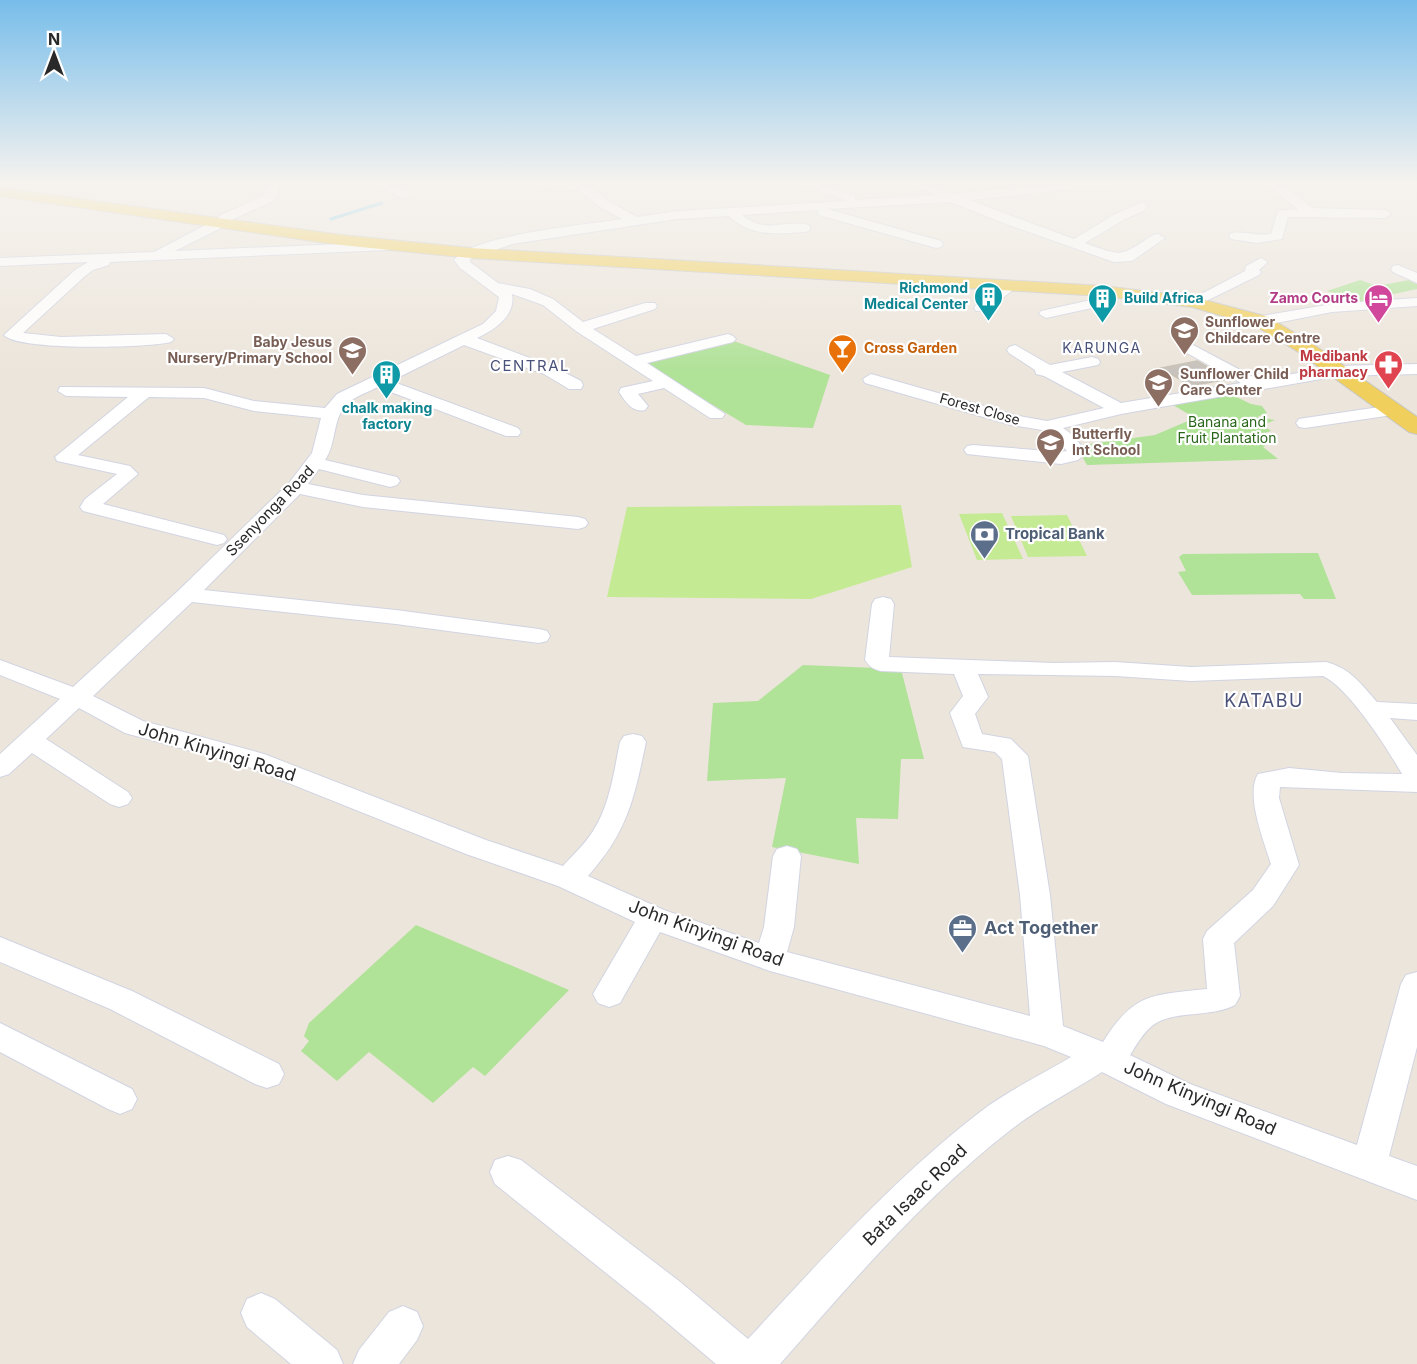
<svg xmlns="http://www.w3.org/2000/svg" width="1417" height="1364" font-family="Inter,sans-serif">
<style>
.education{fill:#ede2ca}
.green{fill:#b0e298}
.pitch{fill:#c4ea93}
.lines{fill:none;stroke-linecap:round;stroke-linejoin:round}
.stream{stroke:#6ecaee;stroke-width:3}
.building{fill:#c7c2bb;stroke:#c7c1b5;stroke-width:1.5}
.minor-casing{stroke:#d1d4e2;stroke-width:2}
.major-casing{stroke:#c7c7c7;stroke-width:2}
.minor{fill:#fff;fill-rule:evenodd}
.major{fill:#f0cf5c;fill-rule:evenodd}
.labels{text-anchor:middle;stroke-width:4.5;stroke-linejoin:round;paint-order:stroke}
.far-culture-label{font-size:14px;font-weight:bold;fill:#0d838f;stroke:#fff;text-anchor:end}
.far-hotel-label{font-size:14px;font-weight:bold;fill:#b23c85;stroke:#fff;text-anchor:end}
.far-education-label{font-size:14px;font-weight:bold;fill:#785e54;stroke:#fff;text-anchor:start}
.far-food-label{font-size:14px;font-weight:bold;fill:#c56008;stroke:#fff;text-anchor:start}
.far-neighbourhood-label{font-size:14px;letter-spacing:1.5px;fill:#4a527a;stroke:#fff}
.far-health-label{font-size:14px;font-weight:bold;fill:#be3a42;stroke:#fff;text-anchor:end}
.far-street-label{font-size:14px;fill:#292929;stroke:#fff}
.far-park-label{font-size:14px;fill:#29661a;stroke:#fff}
.far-quarter-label{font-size:15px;letter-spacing:1.5px;fill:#4a527a;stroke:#fff}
.street-label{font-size:15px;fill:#292929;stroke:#fff}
.service-label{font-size:15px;font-weight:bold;fill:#4e5e75;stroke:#fff;text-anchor:start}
.quarter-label{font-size:18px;letter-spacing:1.5px;fill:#4a527a;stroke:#fff}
.near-street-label{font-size:18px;fill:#292929;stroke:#fff}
.near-service-label{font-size:18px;font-weight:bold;fill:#4e5e75;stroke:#fff;text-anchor:start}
</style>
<rect width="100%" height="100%" fill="#ece5db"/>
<path class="education" d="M4 181H95L48 193 0 184Z"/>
<g class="green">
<path d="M1360 280 1377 286 1409 280 1417 284V289L1357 302 1327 291Z"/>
<path d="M731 340 830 375 813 428 746 425 642 362Z"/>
<path d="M1228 393 1251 404 1262 406 1267 413 1257 417 1275 420 1263 425 1271 431 1264 433 1263 436 1271 442 1264 444 1265 446 1263 447 1278 459 1087 465 1076 446 1155 435 1195 418 1168 402Z"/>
<path d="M1318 553 1336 599H1304L1300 594 1192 595 1178 572 1186 571 1179 557 1183 554Z"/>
<path d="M803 665 901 669 924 759H901L898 819 856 818 859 864 772 847 786 778 707 781 713 703 758 701Z"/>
<path d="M416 925 569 990 485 1076 473 1067 433 1103 369 1052 337 1081 301 1051 309 1041 304 1036 309 1023Z"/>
</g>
<g class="pitch">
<path d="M901 505 912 567 811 599 607 597 627 507Z"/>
<path d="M1002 513 1023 559 977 560 959 514Z"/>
<path d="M1067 515 1087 556 1028 557 1011 516Z"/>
</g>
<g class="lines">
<path class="stream" d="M331 219 382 203"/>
</g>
<path class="building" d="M1197 361 1228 379 1191 386 1161 368Z"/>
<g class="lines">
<defs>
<g id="minor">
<path d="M268 181H280L277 195 271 202 229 221 225 226 175 251 388 242 395 246 388 250 110 262 109 265 93 270 85 276 23 333 61 337 166 334 174 339 171 342C148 348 18 351 4 335L75 270 88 262 0 266V258L154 252 217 219 221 215 263 196Z"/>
<path d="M385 181 408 192 410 195 404 199 381 187V183Z"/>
<path d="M525 181H564L586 184 608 201 637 217 677 211 848 201 792 181H811L855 195V200L936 195 905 181H922L954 194 1080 181H1124L1118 184 969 200 1074 239 1115 214 1141 203 1145 204 1147 207 1145 210 1123 220 1085 243C1124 257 1119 257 1153 235L1158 234 1165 238 1132 261 1114 262 1006 224 951 202 827 209 941 241 943 244 941 247 936 248 819 215 818 210 742 215C767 235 783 219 809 225L810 228 809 231 804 232C775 234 751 237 729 216L677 219 512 244 470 259V262L498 283 530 289 553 299 583 322 645 303H655L657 306 655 309 593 329 636 356 728 334 733 336 736 339 733 342 647 363 725 414 722 418H710L664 388 638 394 648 406 645 410C632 413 626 402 619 392L621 388 653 381 576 331 543 305 512 294C516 316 494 330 477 338L556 368 581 381 583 385 581 389H569L544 374 464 345 391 381 518 428 521 432 518 436H506L378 387C368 392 356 396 348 403 332 417 337 443 325 460L397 477 400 481 397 485 390 487 319 469 308 484 363 495 578 517 585 519 588 523 585 527 578 529 363 507 300 494 204 590 396 610 539 629 547 631 550 636 547 641 539 643 396 624 192 602 93 696 143 721 264 754 486 840 563 866C573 855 585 844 593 831 610 805 614 771 620 742L624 736 633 734 642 736 646 742C634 799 628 831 588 876L664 910 759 943 764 927 773 856 777 849 787 846 797 849 801 856 794 927 787 952 1030 1016 1020 895 1002 759 995 752 963 747 950 713 963 696 954 674 881 671C873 669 870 667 865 660L872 604 875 599 883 597 891 599 894 604 889 657 1054 663 1115 662 1191 667 1326 662C1350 668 1361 684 1377 702L1417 704V720L1390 718 1417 755V792L1280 787 1279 798 1299 865 1273 906 1234 943 1240 996 1235 1005C1210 1018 1174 1010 1153 1025 1143 1033 1137 1044 1130 1055L1190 1084 1357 1145 1401 984 1406 975 1417 972V1047L1389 1156 1417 1166V1200L1166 1104 1102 1072C1073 1091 1040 1107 1013 1128 928 1193 850 1284 780 1364H716L651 1309 495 1184 490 1172 495 1160 508 1156 521 1160 679 1281 748 1339C822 1259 901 1171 988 1106 1014 1088 1044 1073 1071 1057L1044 1046 770 971 660 932 620 1003 609 1007 598 1003 593 994 635 922 558 886 466 854 246 766 125 733 79 708 46 739 128 792 132 798 128 804 119 807 110 804 32 753 9 774 0 777V754L60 699 0 675V660L73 687 179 590 289 483 312 453 321 418 254 411 204 398 149 397 78 455 130 466 138 474 103 504 224 535 227 539 224 543 217 545 83 511 80 507 85 499 117 474 57 461 55 457 128 397 66 396 58 391 60 387 204 388 254 401 325 408 337 394 483 324 496 311 499 297 460 268 454 260C474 234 587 225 622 219L600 207 579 190 531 184ZM978 674 1115 676 1191 681 1323 676C1348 687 1388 749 1402 774L1342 773 1289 768 1258 774C1245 795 1264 841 1271 864L1253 890 1207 931 1203 939 1207 989C1153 995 1134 992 1103 1042L1063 1026 1050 895 1028 756 1011 739 982 734 975 714 988 697Z"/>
<path d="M1262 181H1276L1313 208 1385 210 1391 214 1385 218 1288 217 1282 239 1257 243 1231 239 1229 236 1231 233C1244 231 1258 236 1271 234L1278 211 1298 209Z"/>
<path d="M1261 258 1268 262 1259 270 1261 272 1259 275 1198 305 1193 306 1186 302 1245 271 1246 266Z"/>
<path d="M1398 265 1417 273V283L1393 272 1391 269 1393 266Z"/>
<path d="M1009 282 1014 283 1016 286 1014 289 986 311H976L974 308 976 305 1004 283Z"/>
<path d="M1103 287 1110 291 1109 300 1101 306 1046 318 1039 314 1041 311 1091 300 1095 298 1098 288Z"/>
<path d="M1417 298V306L1332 312 1261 326 1253 321 1261 316 1332 304Z"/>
<path d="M1015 345 1050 365 1092 357 1098 359 1100 362 1098 365 1062 372 1121 403 1241 383 1187 353 1185 350 1187 347 1193 345 1259 380 1338 366 1417 364V374L1338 376 1121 414 1063 428 1070 433 1087 452 1078 460 1061 464 967 454 964 450 967 446 973 445 1061 452 1067 451 1058 441 1042 430 1011 425 865 383 863 379 871 374 1019 416 1047 421 1104 408 1044 376 1036 374 1035 370 1009 353 1007 350 1009 347Z"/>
<path d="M1393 405 1399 406 1402 410 1399 414 1305 428 1299 427 1296 423 1299 419 1305 418Z"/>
<path d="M0 937 132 991 279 1064 284 1074 279 1084 267 1088 255 1084 110 1009 0 962Z"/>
<path d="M0 1023 132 1089 137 1099 132 1109 120 1114 108 1109 0 1052Z"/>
<path d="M261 1293 275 1299 337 1350 343 1364H291L247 1327 241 1313 247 1299Z"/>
<path d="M403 1306 417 1312 423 1326 417 1340 399 1364H353L359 1350 389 1312Z"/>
</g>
<path id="major" d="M0 188 341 235 471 248 1103 286 1193 297 1268 317 1311 343 1417 417V434L1409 432 1297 351 1254 325 1192 307 1103 296 471 258 341 245 0 196Z"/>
</defs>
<use href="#minor" class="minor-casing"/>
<use href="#major" class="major-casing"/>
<use href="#minor" class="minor"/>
<use href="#major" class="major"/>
</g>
<linearGradient id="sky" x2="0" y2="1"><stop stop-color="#77bdea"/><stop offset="0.49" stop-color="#f6f3ef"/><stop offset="1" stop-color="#f6f3ef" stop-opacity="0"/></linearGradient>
<rect width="1417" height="372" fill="url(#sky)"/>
<defs>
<symbol id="building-pin" viewBox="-11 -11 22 30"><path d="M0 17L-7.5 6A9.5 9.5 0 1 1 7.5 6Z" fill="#0f9aa8" stroke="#fff"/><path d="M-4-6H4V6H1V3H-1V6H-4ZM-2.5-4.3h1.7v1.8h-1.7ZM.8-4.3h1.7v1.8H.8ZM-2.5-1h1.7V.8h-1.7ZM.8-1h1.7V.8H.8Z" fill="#fff"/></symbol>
<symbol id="hotel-pin" viewBox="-11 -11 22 30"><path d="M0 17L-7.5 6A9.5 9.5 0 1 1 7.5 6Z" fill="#d1479c" stroke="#fff"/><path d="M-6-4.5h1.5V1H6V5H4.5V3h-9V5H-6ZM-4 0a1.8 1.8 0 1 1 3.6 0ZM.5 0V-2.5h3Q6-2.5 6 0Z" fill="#fff"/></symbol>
<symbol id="school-pin" viewBox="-11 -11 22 30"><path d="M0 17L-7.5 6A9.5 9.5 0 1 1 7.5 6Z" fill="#8d6e63" stroke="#fff"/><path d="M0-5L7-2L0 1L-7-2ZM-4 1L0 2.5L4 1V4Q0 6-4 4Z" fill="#fff"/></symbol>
<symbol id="bar-pin" viewBox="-11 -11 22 30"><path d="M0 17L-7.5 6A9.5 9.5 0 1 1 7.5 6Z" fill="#e8710a" stroke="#fff"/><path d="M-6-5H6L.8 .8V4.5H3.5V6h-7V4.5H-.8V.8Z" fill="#fff"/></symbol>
<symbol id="pharmacy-pin" viewBox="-11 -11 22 30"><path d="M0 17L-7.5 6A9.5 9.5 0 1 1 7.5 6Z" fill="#e0444e" stroke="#fff"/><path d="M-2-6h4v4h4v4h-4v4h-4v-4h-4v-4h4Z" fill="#fff"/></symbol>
<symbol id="bank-pin" viewBox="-11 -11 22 30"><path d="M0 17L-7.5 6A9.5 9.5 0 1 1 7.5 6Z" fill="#5c6f8a" stroke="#fff"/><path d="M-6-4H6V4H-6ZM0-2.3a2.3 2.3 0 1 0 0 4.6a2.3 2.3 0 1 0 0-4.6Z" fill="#fff"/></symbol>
<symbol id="office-pin" viewBox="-11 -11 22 30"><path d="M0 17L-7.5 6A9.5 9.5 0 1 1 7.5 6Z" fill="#5c6f8a" stroke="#fff"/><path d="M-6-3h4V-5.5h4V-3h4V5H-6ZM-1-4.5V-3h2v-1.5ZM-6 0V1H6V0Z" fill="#fff"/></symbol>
</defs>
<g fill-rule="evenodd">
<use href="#building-pin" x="972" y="280" width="33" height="45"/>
<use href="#building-pin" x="1086" y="282" width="33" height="45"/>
<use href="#hotel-pin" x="1362" y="282" width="33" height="45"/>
<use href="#school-pin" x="1168" y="314" width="33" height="45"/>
<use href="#bar-pin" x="826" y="332" width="33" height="45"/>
<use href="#school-pin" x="336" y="334" width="33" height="45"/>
<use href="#pharmacy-pin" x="1372" y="348" width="33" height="45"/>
<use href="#building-pin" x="370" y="358" width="33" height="45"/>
<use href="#school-pin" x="1142" y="366" width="33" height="45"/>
<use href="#school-pin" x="1034" y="426" width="33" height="45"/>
<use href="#bank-pin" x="968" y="518" width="33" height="45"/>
<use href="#office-pin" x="946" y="912" width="33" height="45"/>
</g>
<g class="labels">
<g class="far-culture-label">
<text x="968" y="293">Richmond<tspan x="968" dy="16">Medical Center</tspan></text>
<text x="1124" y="303" text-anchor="start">Build Africa</text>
<text x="387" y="413" text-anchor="middle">chalk making<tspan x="387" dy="16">factory</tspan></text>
</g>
<g class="far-hotel-label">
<text x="1358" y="303">Zamo Courts</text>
</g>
<g class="far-education-label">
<text x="1205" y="327">Sunflower<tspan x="1205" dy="16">Childcare Centre</tspan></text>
<text x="332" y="347" text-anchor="end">Baby Jesus<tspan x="332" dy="16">Nursery/Primary School</tspan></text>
<text x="1180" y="379">Sunflower Child<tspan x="1180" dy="16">Care Center</tspan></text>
<text x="1072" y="439">Butterfly<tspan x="1072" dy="16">Int School</tspan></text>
</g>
<g class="far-food-label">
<text x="864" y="353">Cross Garden</text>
</g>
<g class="far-neighbourhood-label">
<text x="1102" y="353">KARUNGA</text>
</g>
<g class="far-health-label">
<text x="1368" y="361">Medibank<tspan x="1368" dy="16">pharmacy</tspan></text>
</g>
<g class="far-street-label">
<text transform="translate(980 409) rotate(16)" y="5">Forest Close</text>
</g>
<g class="far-park-label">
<text x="1227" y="427">Banana and<tspan x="1227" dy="16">Fruit Plantation</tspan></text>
</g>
<g class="far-quarter-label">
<text x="530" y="371">CENTRAL</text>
</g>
<g class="street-label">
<text transform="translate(270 511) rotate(-46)" y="5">Ssenyonga Road</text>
</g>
<g class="service-label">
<text x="1005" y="539">Tropical Bank</text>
</g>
<g class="quarter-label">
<text x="1264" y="707">KATABU</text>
</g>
<g class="near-street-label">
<text transform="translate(217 752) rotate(17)" y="6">John Kinyingi Road</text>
<text transform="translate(706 933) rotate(20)" y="6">John Kinyingi Road</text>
<text transform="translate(1200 1098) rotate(23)" y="6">John Kinyingi Road</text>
<text transform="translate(915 1195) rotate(-44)" y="6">Bata Isaac Road</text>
</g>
<g class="near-service-label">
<text x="984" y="934">Act Together</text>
</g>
</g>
<g transform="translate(54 54)" stroke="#ffffff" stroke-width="4.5" paint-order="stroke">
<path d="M0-4.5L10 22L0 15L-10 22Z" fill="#292929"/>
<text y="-9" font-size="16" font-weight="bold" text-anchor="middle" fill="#292929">N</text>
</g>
</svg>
